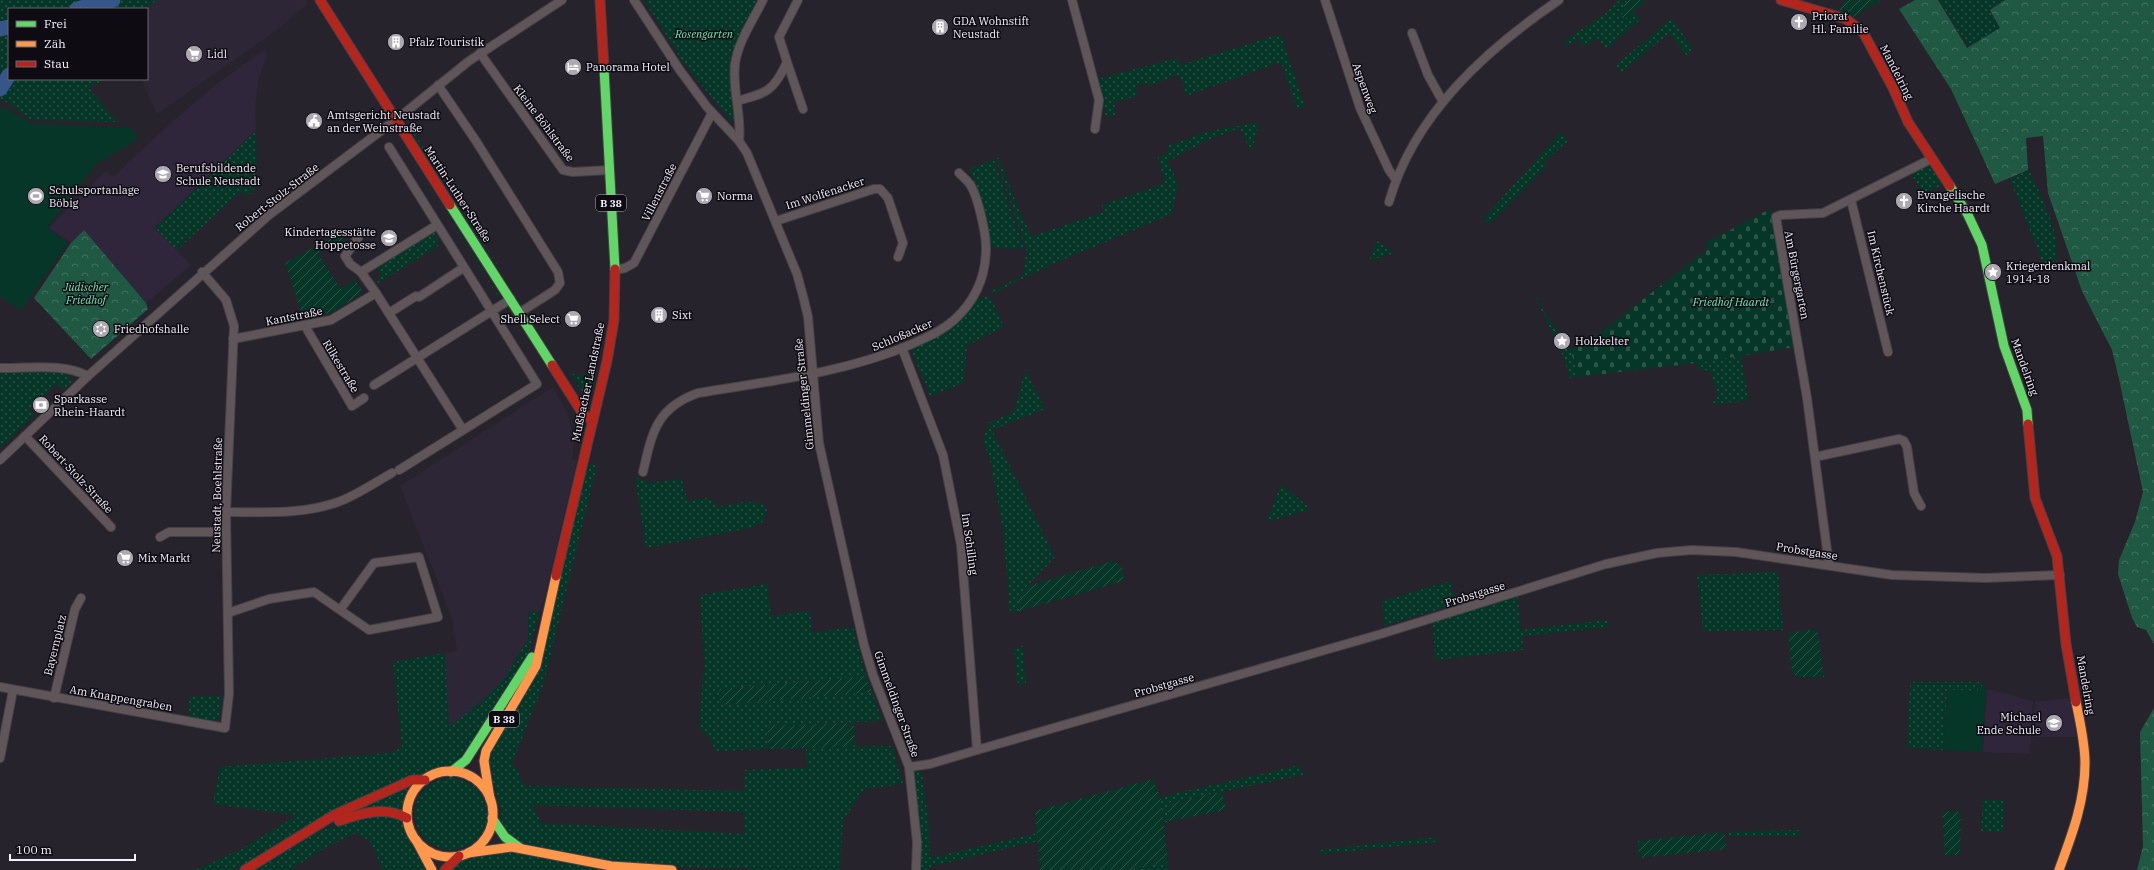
<svg xmlns="http://www.w3.org/2000/svg" width="2154" height="870" font-family="'IBM Plex Serif',serif">
<style>
.commercial{fill:#2d2636}
.built{fill:#30263b}
.grass{fill:url(#grass-dots);fill-rule:evenodd}
.forest{fill:url(#forest-crowns)}
.cemetery{fill:url(#cemetery-stones)}
.garden{fill:url(#garden-furrows)}
.pitch{fill:#063627}
.lines{fill:none;stroke-linecap:round;stroke-linejoin:round}
.river{stroke:#36568a;stroke-width:15}
.street-casing{stroke:#444148;stroke-width:10}
.fast-casing{stroke:#444148;stroke-width:11}
.slow-casing{stroke:#444148;stroke-width:11}
.jam-casing{stroke:#444148;stroke-width:11}
.street{stroke:#605659;stroke-width:8}
.fast{stroke:#63d668;stroke-width:9}
.slow{stroke:#ff974d;stroke-width:9}
.jam{stroke:#b3261e;stroke-width:9}
.labels{text-anchor:middle;stroke-width:3;stroke-linejoin:round;paint-order:stroke}
.shield{fill:#0e0b12;stroke:#b0acb6;stroke-width:1}
.shield-label{font-size:10px;font-weight:bold;fill:#f5f1fc}
.poi-label{font-size:11px;fill:#f5f1fc;stroke:#0e0b12;text-anchor:start}
.park-label{font-size:11px;font-style:italic;fill:#72e8b5;stroke:#0e0b12}
.street-label{font-size:11px;fill:#f5f1fc;stroke:#0e0b12}
</style>
<defs>
<pattern id="grass-dots" width="8" height="8" patternUnits="userSpaceOnUse"><rect width="8" height="8" fill="#063627"/><path d="M2 2h.1M6 6h.1" fill="none" stroke="#2b5447" stroke-width="1.8" stroke-linecap="round"/></pattern>
<pattern id="forest-crowns" width="20" height="18" patternUnits="userSpaceOnUse"><rect width="20" height="18" fill="#205943"/><path d="M2 6a3 3 0 1 1 6 0M12 15a3 3 0 1 1 6 0" fill="none" stroke="#41715f"/></pattern>
<pattern id="cemetery-stones" width="16" height="16" patternUnits="userSpaceOnUse"><rect width="16" height="16" fill="#063627"/><path d="M2 7V4a2 2 0 0 1 4 0v3zM10 15v-3a2 2 0 0 1 4 0v3z" fill="#2b5447"/></pattern>
<pattern id="garden-furrows" width="10" height="10" patternUnits="userSpaceOnUse"><rect width="10" height="10" fill="#063627"/><path d="M-1 1l2-2M0 10L10 0M9 11l2-2" fill="none" stroke="#2b5447"/></pattern>
</defs>
<rect width="100%" height="100%" fill="#27232c"/>
<g class="commercial">
<path d="M158 0H306L308 3 277 30 157 114 141 79H147V9H142Z"/>
<path d="M553 387 568 414 574 443 572 459 577 461 544 600 539 613 535 611 528 613V639L505 678 481 702 448 728 445 653 457 651 452 618 400 486Z"/>
</g>
<g class="built">
<path d="M264 50 267 55 259 78 255 105 256 130 154 228 191 265 146 303 84 230 71 243 49 228 106 171 113 177 173 121 218 83Z"/>
<path d="M1987 689 2033 701 2030 754 1983 752Z"/>
<path d="M2070 698 2076 737H2033L2035 702Z"/>
</g>
<g class="grass">
<path d="M0 0H158L142 9H9V78L0 72Z"/>
<path d="M644 0H757L730 57V86L735 121H731L684 64Z"/>
<path d="M1620 0H1628L1623 5 1626 10 1624 20 1634 12 1641 19 1606 49 1598 38 1584 47 1578 39 1568 46 1564 41 1605 14Z"/>
<path d="M1939 0H2004L1989 10 2000 28 1968 47Z"/>
<path d="M1672 18 1692 48 1688 57 1669 33 1621 73 1616 65Z"/>
<path d="M1281 34 1305 107 1297 109 1281 62 1186 96 1179 75 1148 86 1147 83 1136 86 1138 96 1114 102 1116 114 1106 117 1097 79 1177 58 1180 65Z"/>
<path d="M11 79H105L89 88 110 114 119 122 32 120 0 98 13 80Z"/>
<path d="M1253 123 1259 125 1251 152 1240 128 1208 140 1168 161 1178 183 1172 214 1048 266 992 294 991 291 1022 276 1027 252 996 159 999 158 1020 213 1032 236 1104 212 1102 205 1165 183 1158 157 1169 153 1167 146 1206 132Z"/>
<path d="M256 131 257 187 247 196 241 191 177 250 155 228Z"/>
<path d="M1561 132 1568 141 1544 162 1547 166 1489 225 1484 218Z"/>
<path d="M994 160 1024 249 990 247 988 227 970 168Z"/>
<path d="M1929 164 1942 185 1923 194 1911 173Z"/>
<path d="M2029 170C2040 195 2062 233 2056 260L2045 268 2040 265 2042 261 2010 179Z"/>
<path d="M433 231 439 241 438 246 377 284 380 272 376 266Z"/>
<path d="M1377 241 1394 253 1369 261Z"/>
<path d="M1536 295 1544 312 1570 349 1579 377 1570 378 1564 358 1535 297Z"/>
<path d="M990 296 1004 327 967 345 964 383 930 396 911 349C943 334 957 330 977 299Z"/>
<path d="M1741 356 1749 400 1711 405 1718 396 1710 371 1698 369 1696 363Z"/>
<path d="M1025 369 1045 409 992 430 1055 557 1026 587 1020 596 1019 611 1010 614 1003 530 991 464 983 440 989 423 1014 412Z"/>
<path d="M0 371H55L66 374 73 381 63 390 57 384 29 409 35 415 0 448Z"/>
<path d="M572 372 576 376 596 372 591 393 588 394 583 392 570 373Z"/>
<path d="M589 464 597 466 543 685 512 764 517 769 524 786 745 791V770L807 768 806 748 892 746 903 784 864 789 843 821 840 870H752L743 867 737 869 637 865 516 843 502 826 501 811 489 767V750L535 672ZM533 805 744 812 745 834 541 823Z"/>
<path d="M635 477 649 483 679 479 682 481 688 501C705 498 706 494 719 507L744 502 762 503 767 510 763 522 750 528 646 548Z"/>
<path d="M1281 484 1311 509 1267 522Z"/>
<path d="M1778 572 1783 630 1703 631 1697 575Z"/>
<path d="M1451 581 1456 604 1384 626 1382 601Z"/>
<path d="M767 584 771 616 810 611 813 633 853 627 866 676 720 689 721 705 872 692 883 721 767 726 768 749 715 751 711 739 699 729 704 662 700 595Z"/>
<path d="M1518 596 1521 630 1608 620V627L1522 636 1523 650 1435 660 1433 622Z"/>
<path d="M535 611 539 613 529 653 466 756 451 768 443 767 412 778 233 870H195L242 849 297 815 213 804 220 767 392 753 402 747 393 662 445 653 449 727 481 702 505 678 528 639V613Z"/>
<path d="M1023 646 1026 683 1018 685 1014 649Z"/>
<path d="M1913 682H1982V687H1978V691L1947 690 1943 750 1907 748 1910 686Z"/>
<path d="M222 696 219 719 210 721 189 717V697Z"/>
<path d="M1300 765 1303 775 1167 803 1169 821 1164 823 1160 797Z"/>
<path d="M921 768 929 826 930 858 1037 833 1038 841 929 867V870H920L912 769Z"/>
<circle cx="451" cy="814" r="36"/>
<path d="M407 789 402 812 356 808Z"/>
<path d="M1983 799 2005 801 2003 832 1981 831Z"/>
<path d="M383 812 403 823 429 870H383L370 841 356 833 321 850 290 870H256L318 832 340 823Z"/>
<path d="M1800 830V836H1728V832Z"/>
<path d="M1437 837V842L1320 854V850Z"/>
<path d="M498 851H510L610 870H449L457 861Z"/>
<path d="M1168 862V870H1129Z"/>
</g>
<g class="forest">
<path d="M1915 0H1938L1967 48 2000 28 1990 10 2005 0H2154V644L2146 630 2137 627 2132 618 2118 574 2119 560 2135 522 2143 492 2119 379 2112 350 2082 291 2048 193 2043 136 2026 138 2028 170 1995 184 1951 89 1899 9Z"/>
<path d="M84 230 146 303 148 309 91 359 34 298 71 243Z"/>
<path d="M2154 708V870H2137L2143 846 2140 732Z"/>
</g>
<path class="cemetery" d="M1770 209 1795 347 1696 363 1579 377 1570 349 1583 346 1708 249 1705 243Z"/>
<g class="garden">
<path d="M1628 0H1646L1624 20 1621 15 1626 10 1623 5Z"/>
<path d="M1845 0H1880L1853 17 1838 13Z"/>
<path d="M414 132 520 301 412 133Z"/>
<path d="M400 141 499 297H498Z"/>
<path d="M341 233 346 243 343 249 338 252 332 244 318 254 341 289 355 280 362 291V293L333 312 304 319 284 260 287 262Z"/>
<path d="M1112 561 1122 566 1124 581 1019 611V596L1025 587Z"/>
<path d="M1817 629 1824 677H1797L1792 672 1788 633Z"/>
<path d="M866 676 872 692 720 705 719 689Z"/>
<path d="M854 723 855 747 768 749 767 726Z"/>
<path d="M1153 779 1161 800 1168 862 1129 870H1040L1035 811Z"/>
<path d="M1222 792 1226 810 1169 821 1167 803Z"/>
<path d="M1942 811 1961 812 1960 855H1945Z"/>
<path d="M1724 832 1726 849 1639 858 1638 841Z"/>
</g>
<g class="pitch">
<path d="M3 107 33 124 131 128 138 139 96 164 47 228 68 243 21 310 0 297V111Z"/>
<path d="M1979 687H1986L1982 752 1943 750 1948 690 1978 691Z"/>
</g>
<g class="lines">
<g class="river">
<path d="M77 9 113 0"/>
<path d="M0 29 9 27"/>
<path d="M0 89 9 75"/>
</g>
<defs>
<g id="street">
<path d="M634 0 679 69 707 107 739 141 747 153 797 274 803 296 808 317 819 443 864 645 873 675 909 767 917 842 916 870"/>
<path d="M1072 0 1099 100 1095 129"/>
<path d="M1325 0 1360 108 1389 170 1396 180"/>
<path d="M1412 33 1428 75 1443 102"/>
<path d="M480 53 563 170 573 172 609 170"/>
<path d="M787 62 803 109"/>
<path d="M438 85 476 141 558 272 560 283 555 290 519 313"/>
<path d="M737 101C767 93 774 91 787 62L779 37 798 0"/>
<path d="M739 141C742 115 732 90 735 64 738 42 753 20 763 0"/>
<path d="M389 147 537 384 399 470"/>
<path d="M1851 200 1888 352"/>
<path d="M1389 202C1414 114 1487 49 1559 0"/>
<path d="M776 221 874 189H880L888 198 903 243 898 257"/>
<path d="M358 238 345 256 350 264 361 272 376 293 463 430"/>
<path d="M615 270 625 268 634 263 712 113"/>
<path d="M361 272 437 225"/>
<path d="M389 313 416 296 419 297 463 268"/>
<path d="M305 326 352 406 364 398"/>
<path d="M233 339 331 320 376 293"/>
<path d="M902 348 943 455 961 545 977 750"/>
<path d="M0 368C28 369 62 362 88 376"/>
<path d="M374 385 511 299"/>
<path d="M25 436 111 527"/>
<path d="M1815 457 1899 439 1904 441 1907 447 1914 493 1921 506"/>
<path d="M0 460 88 376 269 215 402 115 469 61 562 0"/>
<path d="M643 472C652 433 656 408 698 393 770 381 845 373 912 344 927 337 942 331 954 320 975 301 986 276 986 248 986 233 978 198 971 186 968 181 963 177 959 173"/>
<path d="M226 512C263 512 302 515 338 502 357 495 374 483 392 473"/>
<path d="M160 537 169 532H225"/>
<path d="M1829 565 1807 398 1776 217 1781 215 1823 213 1931 159"/>
<path d="M228 613 269 599 314 592 369 630 438 617 419 557 374 563 340 610"/>
<path d="M0 687 225 728 229 694 226 512 234 326 226 300 202 272"/>
<path d="M54 698 75 609 81 598"/>
<path d="M0 758 13 690"/>
<path d="M909 767 930 764 977 750 1381 634 1606 564 1657 553 1692 550 1736 552 1892 575 1985 578 2060 575"/>
</g>
<g id="fast">
<path d="M604 68 615 269"/>
<path d="M1950 186 1968 215 1982 245 2004 346 2027 410 2028 424"/>
<path d="M450 205 552 365"/>
<path d="M451 772 466 760 532 657"/>
<path d="M492 818 505 837 520 848"/>
</g>
<g id="slow">
<circle cx="450" cy="814" r="43"/>
<path d="M490 799 484 761 486 751 536 666 556 576"/>
<path d="M416 840 432 870"/>
<path d="M468 853 512 847 611 866 672 870"/>
<path d="M2059 870C2072 835 2085 801 2085 763 2085 743 2080 722 2076 702"/>
</g>
<g id="jam">
<path d="M320 0 450 205"/>
<path d="M600 0 604 68"/>
<path d="M1781 0 1846 19 1863 32 1893 88 1908 122 1950 186"/>
<path d="M552 365 583 414 593 421"/>
<path d="M2028 424 2035 498 2057 556 2066 644 2076 702"/>
<path d="M556 576 607 361 614 320 615 269"/>
<path d="M339 821C362 813 384 806 407 818"/>
<path d="M245 870 334 815 412 780H425"/>
<path d="M445 870 459 856"/>
</g>
</defs>
<use href="#street" class="street-casing"/>
<use href="#fast" class="fast-casing"/>
<use href="#slow" class="slow-casing"/>
<use href="#jam" class="jam-casing"/>
<use href="#street" class="street"/>
<use href="#fast" class="fast"/>
<use href="#slow" class="slow"/>
<use href="#jam" class="jam"/>
</g>
<defs>
<symbol id="church-disc" viewBox="-11 -11 22 22"><circle r="9.5" fill="#ada9b3" stroke="#0e0b12"/><path d="M-1.2-6h2.4v3.5h3.3v2.4h-3.3V6h-2.4V-.1h-3.3v-2.4h3.3Z" fill="#fff"/></symbol>
<symbol id="building-disc" viewBox="-11 -11 22 22"><circle r="9.5" fill="#ada9b3" stroke="#0e0b12"/><path d="M-4-6H4V6H1V3H-1V6H-4ZM-2.5-4.3h1.7v1.8h-1.7ZM.8-4.3h1.7v1.8H.8ZM-2.5-1h1.7V.8h-1.7ZM.8-1h1.7V.8H.8Z" fill="#fff"/></symbol>
<symbol id="supermarket-disc" viewBox="-11 -11 22 22"><circle r="9.5" fill="#ada9b3" stroke="#0e0b12"/><path d="M-6-5.5h2.5l.6 2H6L4.5 2H-2.5L-4.4-4H-6ZM-1.5 3.2a1.3 1.3 0 1 0 .1 0ZM3 3.2a1.3 1.3 0 1 0 .1 0Z" fill="#fff"/></symbol>
<symbol id="hotel-disc" viewBox="-11 -11 22 22"><circle r="9.5" fill="#ada9b3" stroke="#0e0b12"/><path d="M-6-4.5h1.5V1H6V5H4.5V3h-9V5H-6ZM-4 0a1.8 1.8 0 1 1 3.6 0ZM.5 0V-2.5h3Q6-2.5 6 0Z" fill="#fff"/></symbol>
<symbol id="civic-disc" viewBox="-11 -11 22 22"><circle r="9.5" fill="#ada9b3" stroke="#0e0b12"/><path d="M-.6-6.5H3V-4.5H.6V-3L4-1V1h2V6H-6V1h2V-1L-.6-3ZM-1.2 2.5V6h2.4V2.5Z" fill="#fff"/></symbol>
<symbol id="school-disc" viewBox="-11 -11 22 22"><circle r="9.5" fill="#ada9b3" stroke="#0e0b12"/><path d="M0-5L7-2L0 1L-7-2ZM-4 1L0 2.5L4 1V4Q0 6-4 4Z" fill="#fff"/></symbol>
<symbol id="stadium-disc" viewBox="-11 -11 22 22"><circle r="9.5" fill="#ada9b3" stroke="#0e0b12"/><path d="M0-5a6.5 5 0 1 0 0 10a6.5 5 0 1 0 0-10ZM-3.5-1.8h7v3.6h-7Z" fill="#fff"/></symbol>
<symbol id="sight-disc" viewBox="-11 -11 22 22"><circle r="9.5" fill="#ada9b3" stroke="#0e0b12"/><path d="M0-6L1.8-2.2L6-1.7L2.9 1.2L3.7 5.4L0 3.3L-3.7 5.4L-2.9 1.2L-6-1.7L-1.8-2.2Z" fill="#fff"/></symbol>
<symbol id="synagogue-disc" viewBox="-11 -11 22 22"><circle r="9.5" fill="#ada9b3" stroke="#0e0b12"/><path d="M0-6.5L5.6 3.2H-5.6ZM0 6.5L5.6-3.2H-5.6Z" fill="#fff"/></symbol>
<symbol id="bank-disc" viewBox="-11 -11 22 22"><circle r="9.5" fill="#ada9b3" stroke="#0e0b12"/><path d="M-6-4H6V4H-6ZM0-2.3a2.3 2.3 0 1 0 0 4.6a2.3 2.3 0 1 0 0-4.6Z" fill="#fff"/></symbol>
</defs>
<g fill-rule="evenodd">
<use href="#church-disc" x="1789" y="12" width="20" height="20"/>
<use href="#building-disc" x="930" y="17" width="20" height="20"/>
<use href="#building-disc" x="386" y="32" width="20" height="20"/>
<use href="#supermarket-disc" x="184" y="44" width="20" height="20"/>
<use href="#hotel-disc" x="563" y="57" width="20" height="20"/>
<use href="#civic-disc" x="304" y="111" width="20" height="20"/>
<use href="#school-disc" x="153" y="164" width="20" height="20"/>
<use href="#stadium-disc" x="26" y="186" width="20" height="20"/>
<use href="#supermarket-disc" x="694" y="186" width="20" height="20"/>
<use href="#church-disc" x="1894" y="191" width="20" height="20"/>
<use href="#school-disc" x="379" y="228" width="20" height="20"/>
<use href="#sight-disc" x="1983" y="262" width="20" height="20"/>
<use href="#building-disc" x="649" y="305" width="20" height="20"/>
<use href="#supermarket-disc" x="563" y="309" width="20" height="20"/>
<use href="#synagogue-disc" x="91" y="319" width="20" height="20"/>
<use href="#sight-disc" x="1552" y="331" width="20" height="20"/>
<use href="#bank-disc" x="31" y="395" width="20" height="20"/>
<use href="#supermarket-disc" x="115" y="548" width="20" height="20"/>
<use href="#school-disc" x="2044" y="713" width="20" height="20"/>
</g>
<g class="labels">
<g class="shield">
<rect x="596" y="195" width="30" height="16" rx="3"/>
<rect x="489" y="711" width="30" height="16" rx="3"/>
</g>
<g class="shield-label">
<text x="611" y="207">B 38</text>
<text x="504" y="723">B 38</text>
</g>
<g class="poi-label">
<text x="1812" y="20">Priorat<tspan x="1812" dy="13">Hl. Familie</tspan></text>
<text x="953" y="25">GDA Wohnstift<tspan x="953" dy="13">Neustadt</tspan></text>
<text x="409" y="46">Pfalz Touristik</text>
<text x="207" y="58">Lidl</text>
<text x="586" y="71">Panorama Hotel</text>
<text x="327" y="119">Amtsgericht Neustadt<tspan x="327" dy="13">an der Weinstraße</tspan></text>
<text x="176" y="172">Berufsbildende<tspan x="176" dy="13">Schule Neustadt</tspan></text>
<text x="49" y="194">Schulsportanlage<tspan x="49" dy="13">Böbig</tspan></text>
<text x="1917" y="199">Evangelische<tspan x="1917" dy="13">Kirche Haardt</tspan></text>
<text x="717" y="200">Norma</text>
<text x="376" y="236" text-anchor="end">Kindertagesstätte<tspan x="376" dy="13">Hoppetosse</tspan></text>
<text x="2006" y="270">Kriegerdenkmal<tspan x="2006" dy="13">1914-18</tspan></text>
<text x="672" y="319">Sixt</text>
<text x="560" y="323" text-anchor="end">Shell Select</text>
<text x="114" y="333">Friedhofshalle</text>
<text x="1575" y="345">Holzkelter</text>
<text x="54" y="403">Sparkasse<tspan x="54" dy="13">Rhein-Haardt</tspan></text>
<text x="138" y="562">Mix Markt</text>
<text x="2041" y="721" text-anchor="end">Michael<tspan x="2041" dy="13">Ende Schule</tspan></text>
</g>
<g class="park-label">
<text x="704" y="38">Rosengarten</text>
<text x="86" y="291">Jüdischer<tspan x="86" dy="13">Friedhof</tspan></text>
<text x="1731" y="306">Friedhof Haardt</text>
</g>
<g class="street-label">
<text transform="translate(1897 72) rotate(63)" y="4">Mandelring</text>
<text transform="translate(1365 88) rotate(70)" y="4">Aspenweg</text>
<text transform="translate(544 123) rotate(53)" y="4">Kleine Böhlstraße</text>
<text transform="translate(659 192) rotate(-63)" y="4">Villenstraße</text>
<text transform="translate(825 193) rotate(-18)" y="4">Im Wolfenacker</text>
<text transform="translate(458 194) rotate(57)" y="4">Martin-Luther-Straße</text>
<text transform="translate(277 197) rotate(-38)" y="4">Robert-Stolz-Straße</text>
<text transform="translate(1881 273) rotate(77)" y="4">Im Kirchenstück</text>
<text transform="translate(1797 275) rotate(79)" y="4">Am Bürgergarten</text>
<text transform="translate(294 316) rotate(-11)" y="4">Kantstraße</text>
<text transform="translate(902 335) rotate(-23)" y="4">Schloßacker</text>
<text transform="translate(341 366) rotate(59)" y="4">Rilkestraße</text>
<text transform="translate(2025 367) rotate(70)" y="4">Mandelring</text>
<text transform="translate(588 382) rotate(-78)" y="4">Mußbacher Landstraße</text>
<text transform="translate(804 394) rotate(-96)" y="4">Gimmeldinger Straße</text>
<text transform="translate(76 474) rotate(47)" y="4">Robert-Stolz-Straße</text>
<text transform="translate(217 495) rotate(-89)" y="4">Neustadt, Boehlstraße</text>
<text transform="translate(970 544) rotate(82)" y="4">Im Schilling</text>
<text transform="translate(1807 551) rotate(9)" y="4">Probstgasse</text>
<text transform="translate(1475 594) rotate(-17)" y="4">Probstgasse</text>
<text transform="translate(55 645) rotate(-76)" y="4">Bayernplatz</text>
<text transform="translate(1164 685) rotate(-16)" y="4">Probstgasse</text>
<text transform="translate(2086 685) rotate(80)" y="4">Mandelring</text>
<text transform="translate(121 698) rotate(10)" y="4">Am Knappengraben</text>
<text transform="translate(897 704) rotate(70)" y="4">Gimmeldinger Straße</text>
</g>
</g>
<rect x="8" y="8" width="140" height="72" fill="#0e0b12" stroke="#6a6770"/>
<rect x="16" y="21" width="20" height="6" fill="#63d668" stroke="#6a6770"/>
<text x="44" y="28" font-size="12" fill="#f5f1fc">Frei</text>
<rect x="16" y="41" width="20" height="6" fill="#ff974d" stroke="#6a6770"/>
<text x="44" y="48" font-size="12" fill="#f5f1fc">Zäh</text>
<rect x="16" y="61" width="20" height="6" fill="#b3261e" stroke="#6a6770"/>
<text x="44" y="68" font-size="12" fill="#f5f1fc">Stau</text>
<path d="M10 854v6h125v-6" fill="none" stroke="#f5f1fc" stroke-width="2"/>
<text x="16" y="854" font-size="12" fill="#f5f1fc" stroke="#0e0b12" stroke-width="3" paint-order="stroke">100 m</text>
</svg>
